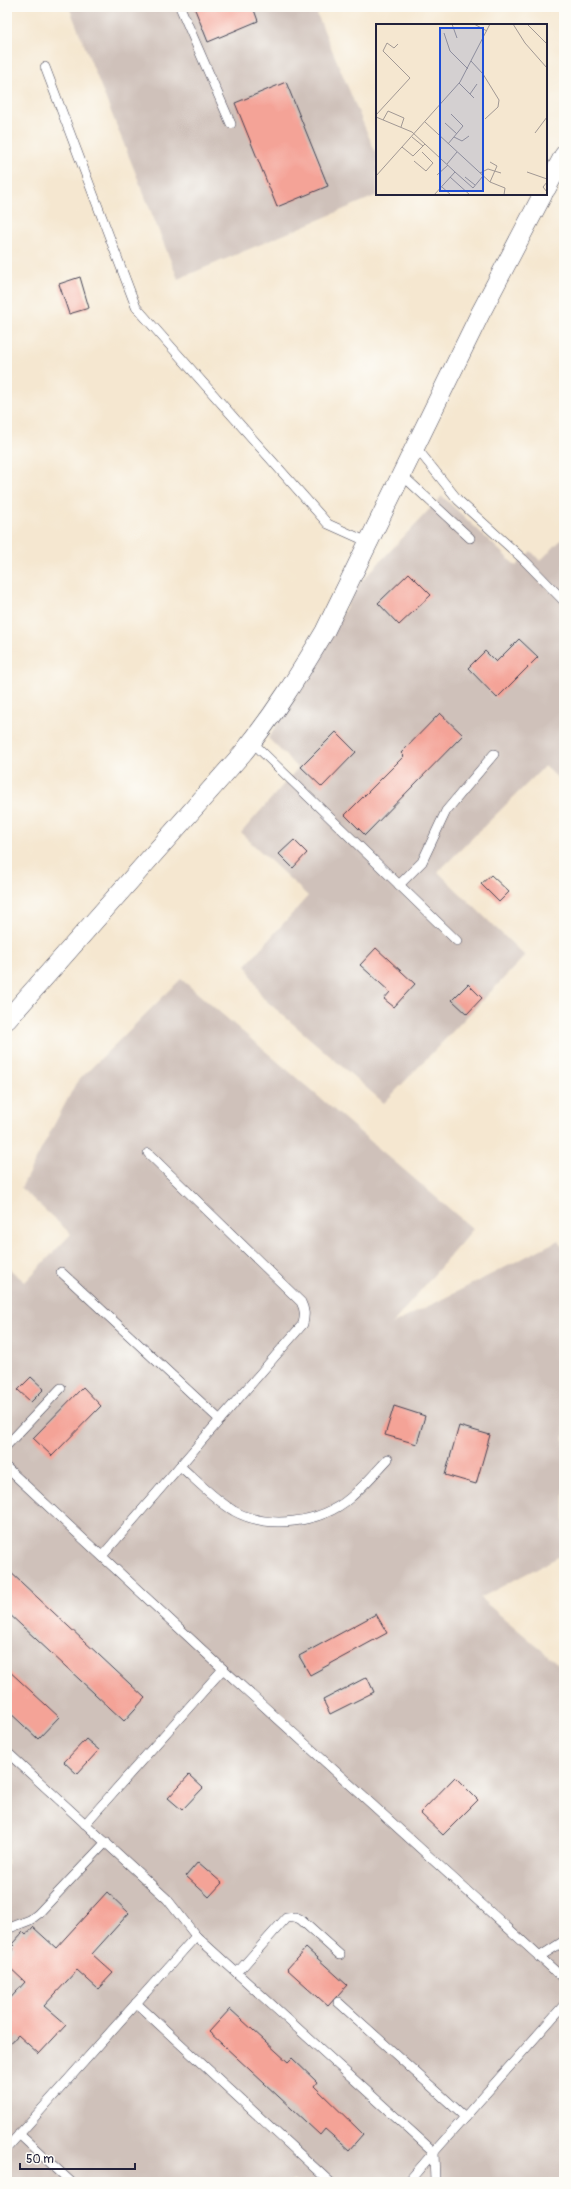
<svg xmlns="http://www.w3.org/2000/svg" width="571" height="2189" font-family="Pangolin,sans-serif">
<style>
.industrial{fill:#cfc1ba}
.building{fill:#f4a397}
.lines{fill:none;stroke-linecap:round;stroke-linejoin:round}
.lane-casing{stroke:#424051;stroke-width:10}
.street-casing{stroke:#424051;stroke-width:20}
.lane{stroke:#fff;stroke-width:9}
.street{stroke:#fff;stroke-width:19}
.inset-road{fill:none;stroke:#a19894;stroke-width:1}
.view{fill:#1d4ed8;fill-opacity:0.15;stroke:#1d4ed8;stroke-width:2}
.inset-edge{fill:none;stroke:#22223b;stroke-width:2}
</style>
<rect width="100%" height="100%" fill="#fdfcf7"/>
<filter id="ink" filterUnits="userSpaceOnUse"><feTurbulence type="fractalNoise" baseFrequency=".025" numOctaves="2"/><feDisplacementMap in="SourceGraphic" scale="8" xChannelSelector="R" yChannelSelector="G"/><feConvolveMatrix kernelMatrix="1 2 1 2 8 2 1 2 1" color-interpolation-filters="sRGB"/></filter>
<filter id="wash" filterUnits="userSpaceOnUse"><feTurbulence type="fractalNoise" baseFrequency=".012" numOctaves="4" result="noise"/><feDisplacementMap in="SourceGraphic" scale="16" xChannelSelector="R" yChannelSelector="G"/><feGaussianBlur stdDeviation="0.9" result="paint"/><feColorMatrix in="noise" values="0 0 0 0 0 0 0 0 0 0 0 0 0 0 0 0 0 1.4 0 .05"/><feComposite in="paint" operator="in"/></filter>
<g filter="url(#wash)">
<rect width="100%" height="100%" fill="#f5e7d0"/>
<g class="industrial">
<path d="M69 7H314L377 156V194H380L178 279Z"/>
<path d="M442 496 516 566 531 551 540 561 564 537V784L545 766 438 872 525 956 384 1103 262 997 246 965 308 896 241 833 298 768 268 738 299 693 359 584Z"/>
<path d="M181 979 473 1229 391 1325 559 1240 564 1251V1554L480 1598 564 1669V2182H7V1267L25 1282 71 1234 21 1188 76 1083Z"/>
</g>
<g id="blocks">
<g class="building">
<path d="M194 7H253L258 21 208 42Z"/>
<path d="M286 82 328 186 277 207 235 103Z"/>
<path d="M80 277 89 308 69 314 59 284Z"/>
<path d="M409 573 431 595 399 625 378 603Z"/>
<path d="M519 639 538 657 497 698 468 668 485 651 496 662Z"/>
<path d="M440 713 463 735 365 835 345 815 404 756 401 753Z"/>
<path d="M336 732 356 752 322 787 301 767Z"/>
<path d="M294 840 307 853 293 868 279 854Z"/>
<path d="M491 875 509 892 499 902 481 884Z"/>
<path d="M376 948 415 984 394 1007 384 999 390 992 360 965Z"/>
<path d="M468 984 482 998 467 1014 452 1000Z"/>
<path d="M31 1377 44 1389 31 1402 18 1390Z"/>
<path d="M83 1387 101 1406 52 1456 33 1438Z"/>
<path d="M394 1406 425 1416 417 1444 385 1435Z"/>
<path d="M459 1426 490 1435 476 1484 445 1475Z"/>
<path d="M7 1569 145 1698 124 1721 7 1612Z"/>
<path d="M376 1614 387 1633 310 1675 299 1656Z"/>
<path d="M7 1669 59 1717 38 1739 7 1710Z"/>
<path d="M367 1677 374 1692 330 1714 323 1700Z"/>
<path d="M86 1739 99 1750 77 1774 64 1762Z"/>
<path d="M189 1775 203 1788 182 1810 168 1798Z"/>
<path d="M455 1777 478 1800 443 1835 420 1813Z"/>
<path d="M198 1862 222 1883 209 1897 186 1876Z"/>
<path d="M107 1892 129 1913 92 1954 113 1973 98 1989 77 1970 44 2006 66 2025 39 2054 18 2035 7 2047V2002L25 1982 7 1965V1956L15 1947 12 1944 23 1932 26 1935 33 1927 56 1948Z"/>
<path d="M306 1948 347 1985 328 2006 287 1969Z"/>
<path d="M230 2009 288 2062 292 2058 317 2082 314 2086 363 2134 349 2150 325 2129 320 2135 209 2032Z"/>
</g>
</g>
</g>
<g filter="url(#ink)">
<use href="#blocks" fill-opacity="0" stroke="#424051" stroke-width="1"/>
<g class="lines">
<defs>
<g id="lane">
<path d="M180 7 231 124"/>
<path d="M45 67 136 307 328 524 368 542"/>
<path d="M415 446 458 500 523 559 564 601"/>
<path d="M401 474 470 538"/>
<path d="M252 742 457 941"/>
<path d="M399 885 422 862 446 811 494 754"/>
<path d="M61 1272 220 1420"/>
<path d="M7 1445 61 1388"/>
<path d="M180 1466C197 1481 214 1499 234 1511 268 1530 321 1523 350 1498 364 1486 376 1472 388 1459"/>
<path d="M7 1468 223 1669 564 1979"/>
<path d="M102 1556 303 1324C305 1315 305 1310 301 1302L148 1153"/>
<path d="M7 1752 167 1899 196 1936"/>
<path d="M85 1824 223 1669"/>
<path d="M7 1929 30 1920 38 1914 106 1842"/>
<path d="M539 1957 564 1941"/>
<path d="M237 1973 286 1918 295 1917 300 1919 340 1955"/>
<path d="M338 2002 465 2117"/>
<path d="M136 2003 330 2182"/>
<path d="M19 2134 71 2182"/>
<path d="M7 2148 196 1936 434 2152 564 2005"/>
<path d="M434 2152 435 2182"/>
<path d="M408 2182 434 2152"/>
</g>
<g id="street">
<path d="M546 189 564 155"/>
<path d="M7 1020 242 754C274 715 300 673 325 631L480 314 543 194"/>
</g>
</defs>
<use href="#lane" class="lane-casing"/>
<use href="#street" class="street-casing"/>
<use href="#lane" class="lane"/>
<use href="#street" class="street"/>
</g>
</g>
<g transform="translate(376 24)">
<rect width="171" height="171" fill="#f5e7d0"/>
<path class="inset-road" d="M76 0 81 14M98 0 111 7M137 0 149 19 171 44M151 0 171 20M68 9 74 27 92 45M95 37 107 50 123 76 122 83 109 95M83 59 98 74M94 70 101 60M0 91 34 54 7 27 11 19 18 24 22 20M0 93 36 108 79 148M7 96 12 87 28 94 25 103M49 98 114 158 121 142 114 138M69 99 81 110M159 109 171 93M36 113 47 122M78 113 86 117 93 112M72 120 87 102 75 90M26 123 37 132 49 120M38 137 50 147 57 139 46 128M71 140 81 128M151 148 171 155M104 149 112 145 125 149M61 151 72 141M0 152 84 58 114 0M74 153 94 171M89 153 99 161M114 158 129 164 128 171M171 158 167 163 171 168M66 163 75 171M58 171 79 148 97 164 107 152"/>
<path class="view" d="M64 4H107V167H64Z"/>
<rect width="171" height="171" class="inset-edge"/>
</g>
<rect width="571" height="2189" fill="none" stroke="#fdfcf7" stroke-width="24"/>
<path d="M20 2163v6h115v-6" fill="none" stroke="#22223b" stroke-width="2"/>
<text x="26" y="2163" font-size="12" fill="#22223b" stroke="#fdfcf7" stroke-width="3" paint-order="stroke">50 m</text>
</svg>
